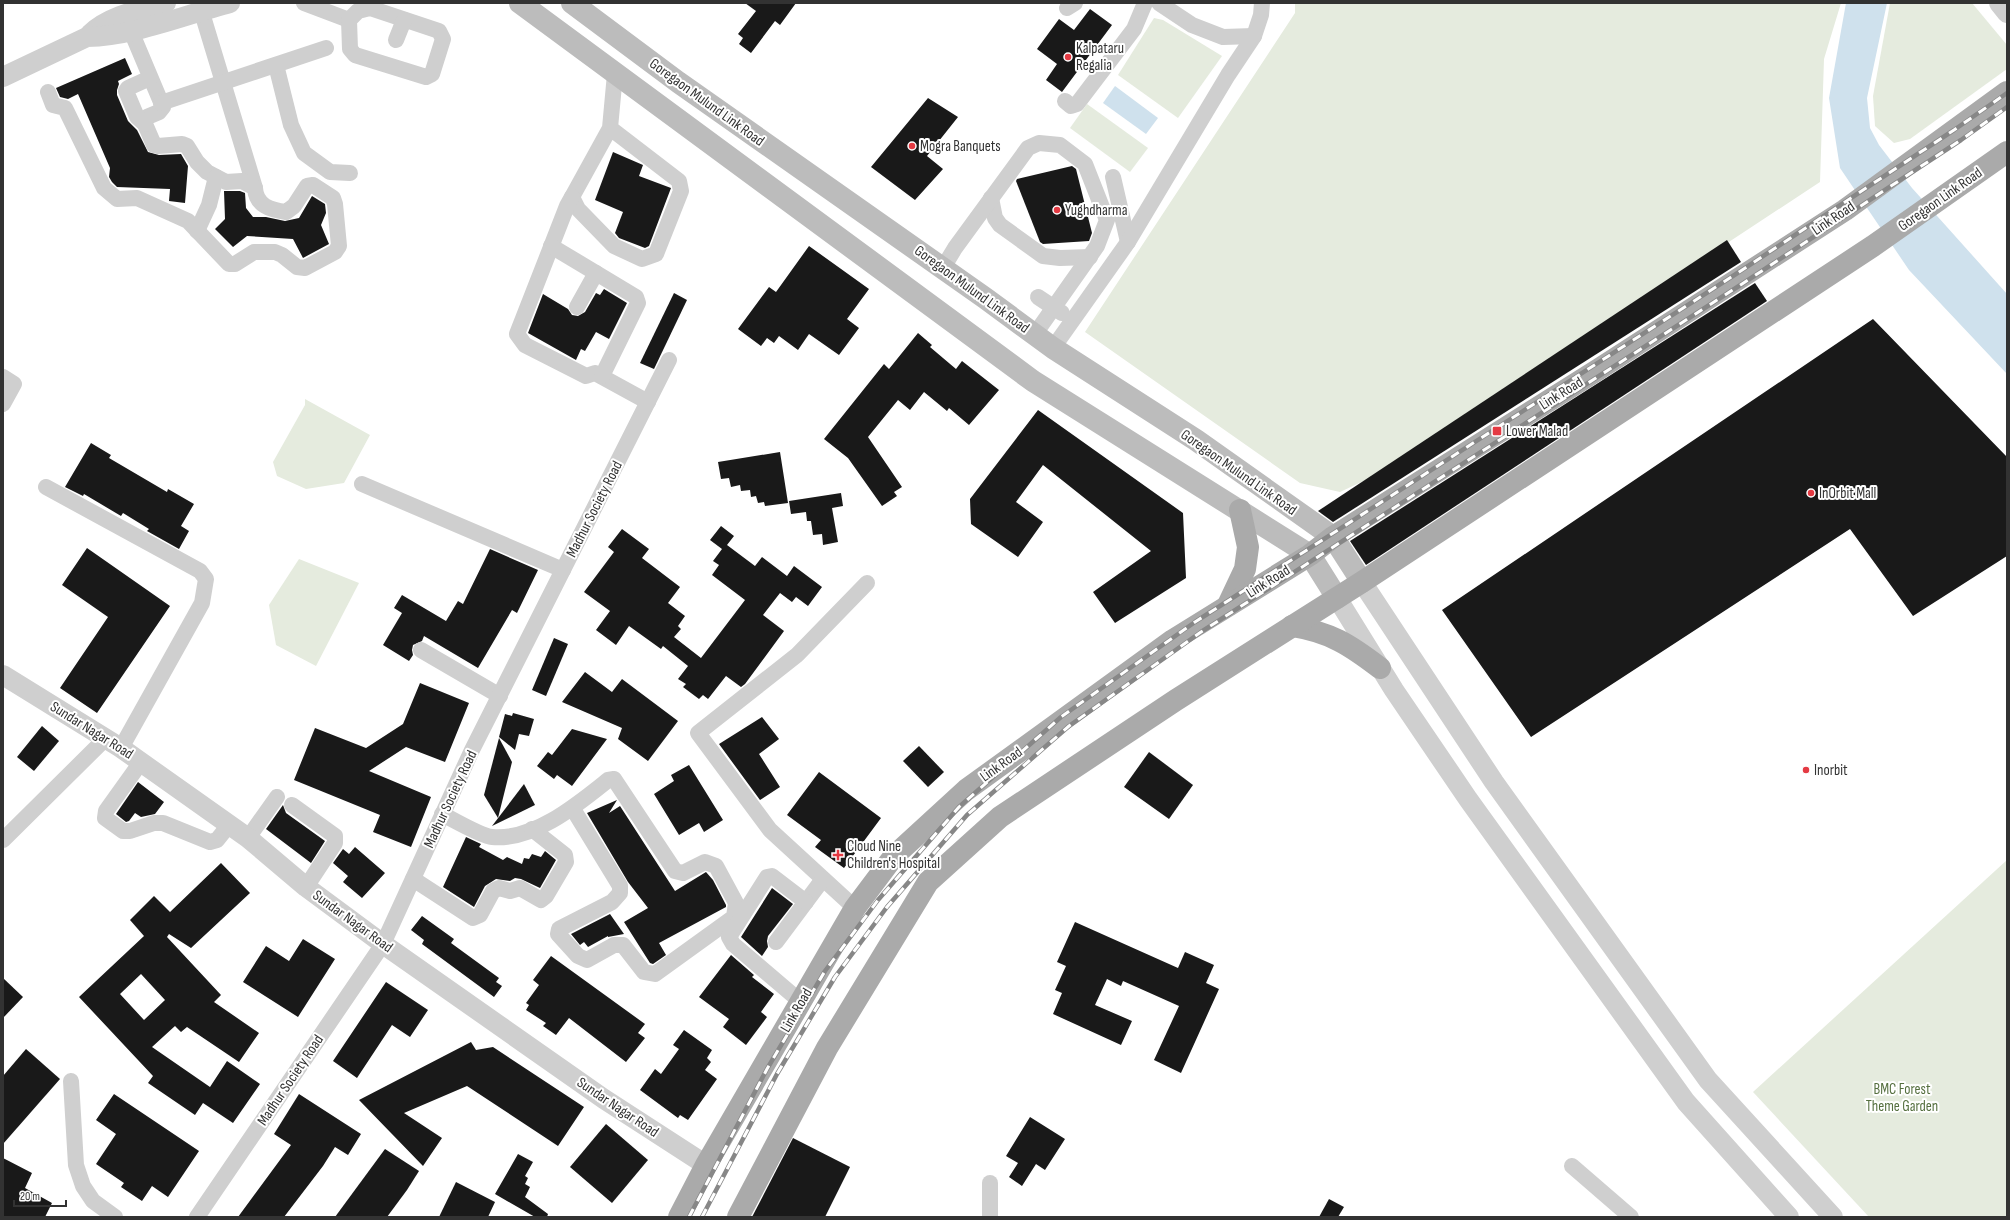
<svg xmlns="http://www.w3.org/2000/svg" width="2010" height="1220" font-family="'Sofia Sans Condensed',sans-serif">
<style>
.green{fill:#e5ebde}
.water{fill:#cfe1ed}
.building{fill:#191919;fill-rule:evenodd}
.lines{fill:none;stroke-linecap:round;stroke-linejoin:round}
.minor{stroke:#cfcfcf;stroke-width:16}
.tertiary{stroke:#cfcfcf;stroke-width:20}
.secondary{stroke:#bcbcbc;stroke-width:22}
.primary{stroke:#aaa;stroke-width:22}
.rail-casing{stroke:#878787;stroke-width:4.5}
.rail{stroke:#fff;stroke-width:3;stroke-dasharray:9;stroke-linecap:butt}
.poi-dot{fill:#e43a43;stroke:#fff;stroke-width:1.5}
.labels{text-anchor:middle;stroke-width:4;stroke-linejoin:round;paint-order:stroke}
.poi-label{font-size:15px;fill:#323232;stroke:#fff;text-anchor:start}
.street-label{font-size:15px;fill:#323232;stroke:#fff}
.park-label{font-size:15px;fill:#556f3f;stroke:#fff}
</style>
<rect width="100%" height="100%" fill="#fff"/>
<g class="green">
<path d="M1295 3H1841L1824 59 1820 182 1372 477 1340 492 1300 483 1085 332 1295 13Z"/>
<path d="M1890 3H1972L2007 45V69L1910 139 1894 143 1875 126 1873 96Z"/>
<path d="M1154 18 1163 20 1222 56 1178 118 1118 75Z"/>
<path d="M1087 104 1148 148 1130 172 1070 128Z"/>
<path d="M305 399 370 435 344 483 306 489 277 476 273 462 305 405Z"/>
<path d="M299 559 359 583 316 666 276 645 269 605Z"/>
<path d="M2007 860V1217H1869L1753 1092Z"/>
</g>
<g class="water">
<path d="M1846 3H1887L1867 98 1870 128 1879 145 1912 188 2007 294V374L1909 270 1840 168 1829 98Z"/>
<path d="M1115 86 1158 118 1146 134 1103 103Z"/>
</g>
<g class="building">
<path d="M745 3H796L780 25 775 21 751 53 739 44 743 38 738 34 756 11Z"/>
<path d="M1090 9 1112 25 1062 92 1046 80 1057 64 1037 49 1059 19 1074 30Z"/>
<path d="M125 58 132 74 118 81 119 84 117 90V95L128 121 137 130 148 152 159 155 181 154 188 166 185 203 169 201 170 189 117 187 112 182 109 177 110 168 78 94 68 99 60 97 56 88Z"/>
<path d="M928 98 958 117 927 156 943 169 915 200 871 167Z"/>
<path d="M613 152 643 165 639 176 671 188 649 246 645 248 619 238 615 233 623 212 595 200Z"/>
<path d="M1072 166 1076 169 1092 233 1089 241 1043 244 1040 242 1016 181 1017 179Z"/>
<path d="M224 191H240L245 193 246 208 253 217H266L285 221 299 218 312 196 325 204 326 213 321 225 329 244 303 258 293 239 247 236 233 247 215 229 225 219Z"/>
<path d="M1727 240 1741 262 1333 522 1318 511Z"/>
<path d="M809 246 869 289 847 319 859 328 839 355 809 334 798 350 779 336 774 343 767 338 761 346 738 329 769 287 776 292Z"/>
<path d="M1755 283 1767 301 1366 565 1350 541Z"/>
<path d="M604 289 627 303 609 339 596 332 585 351 581 349 576 360 528 333 543 294 568 309 572 315 578 316 585 312 596 293 600 295Z"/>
<path d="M674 293 687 300 654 369 640 363Z"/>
<path d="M1873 319 2007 457V556L1913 616 1850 529 1531 737 1442 610Z"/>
<path d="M918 333 932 345 930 347 956 369 962 361 999 390 969 425 949 408 947 411 924 392 910 410 898 400 868 437 902 487 894 492 897 496 882 506 848 458 824 439 884 364 889 369Z"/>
<path d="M1038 410 1183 513 1186 578 1115 623 1093 592 1151 551 1043 465 1016 502 1043 522 1018 557 971 524 970 499Z"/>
<path d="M91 443 111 455 109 458 167 492 168 489 194 504 181 526 189 531 179 549 147 531 149 529 123 513 121 516 84 494 83 496 65 487Z"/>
<path d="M780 452 788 503 765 506 764 502 758 503 756 496 751 497 750 490 741 491 740 485 731 487 729 478 721 479 718 462Z"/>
<path d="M841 493 843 506 832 508 838 542 823 545 822 534 813 535 811 521H807L806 512 791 514 789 501Z"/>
<path d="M721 526 734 536 727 545 755 566 762 557 787 576 794 566 822 587 808 606 796 597 792 602 780 593 763 615 784 631 745 684 741 687 726 676 708 699 703 695 699 699 683 687 686 684 678 679 688 666 663 646 661 649 629 626 616 645 596 630 610 611 584 592 614 552 608 547 622 529 649 549 642 558 680 587 668 603 685 616 678 626 681 629 674 637 701 658 745 600 712 575 719 565 713 561 722 549 710 540Z"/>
<path d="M87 548 170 606 97 713 60 688 108 617 62 585Z"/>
<path d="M490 549 538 570 517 613 512 610 478 668 424 636 422 641 413 645 412 650 413 655 409 661 383 645 402 613 394 608 402 595 446 621 458 601 463 604Z"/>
<path d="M554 638 568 644 546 696 532 690Z"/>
<path d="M585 672 612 692 622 679 678 721 648 761 618 739 622 728 562 702Z"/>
<path d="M420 683 469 703 445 762 406 747 369 771 431 797 411 847 373 832 380 815 294 780 315 728 366 748 403 724Z"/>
<path d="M513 713 534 719 529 736 519 734 515 750 499 737 505 714 512 716Z"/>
<path d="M762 717 779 739 759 754 780 787 760 800 719 744Z"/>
<path d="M42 726 59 741 34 771 17 757Z"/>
<path d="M572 729 607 739 572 786 557 775 554 779 537 766 548 752 552 755Z"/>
<path d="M499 738 512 762 498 818 484 795Z"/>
<path d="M919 746 944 772 928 787 903 761Z"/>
<path d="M1149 752 1193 785 1169 819 1124 787Z"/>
<path d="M689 765 723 820 704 832 699 823 679 835 654 794 674 781 671 775Z"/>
<path d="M819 772 881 818 844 868 815 847 821 840 787 815Z"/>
<path d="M138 782 164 802 155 814 141 817 135 813 129 821 126 822 116 814Z"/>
<path d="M524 784 535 805 492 826Z"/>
<path d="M617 800 609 813 620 806 675 891 706 872 713 880 726 905V907L659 943 666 955 653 964 650 963 624 922 648 908 628 882 587 813Z"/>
<path d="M283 805 286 813 325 841 311 863 266 829Z"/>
<path d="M466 837 481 844 479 847 503 860 507 857 522 864 524 858 529 859 532 854 541 857 545 851 556 860 540 888 521 879 515 878 510 881 496 879 485 886 474 907 443 887Z"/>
<path d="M355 847 385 873 362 898 343 882 348 876 333 863 343 849 349 854Z"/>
<path d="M221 863 250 893 191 948 169 934 167 937 221 995 214 1002 259 1033 239 1062 187 1027 181 1032 175 1026 152 1047 210 1087 227 1061 260 1084 233 1123 203 1103 195 1115 148 1083 153 1076 79 997 144 936 130 920 154 896 170 912ZM141 974 165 1000 144 1020 120 994Z"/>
<path d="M772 888 793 904 768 936 767 941 768 947 762 956 741 937Z"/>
<path d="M610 914 624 934 608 937V936L588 947 584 942 580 945 571 934Z"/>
<path d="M422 916 454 939 451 943 499 978 496 982 502 986 494 997 422 944 424 940 411 930Z"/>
<path d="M1075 922 1178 968 1185 952 1214 965 1206 983 1219 989 1181 1073 1154 1060 1179 1006 1123 981 1121 986 1107 979 1095 1005 1132 1021 1121 1045 1053 1014 1062 993 1055 990 1066 966 1057 962Z"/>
<path d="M303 939 335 959 298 1017 243 982 266 946 289 961Z"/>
<path d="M731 955 754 975 752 977 774 994 761 1012 767 1017 746 1045 723 1027 729 1019 699 997Z"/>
<path d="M551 956 645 1024 638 1033 645 1038 626 1062 569 1018 556 1035 543 1026 546 1023 526 1010 529 1005 526 1003 539 985 533 980Z"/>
<path d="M3 978 23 997 3 1018Z"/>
<path d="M386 982 428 1010 410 1037 392 1025 357 1078 333 1061Z"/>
<path d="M684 1030 712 1050 707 1058 711 1062 705 1070 717 1079 688 1120 680 1115 678 1118 640 1090 655 1069 661 1074 679 1049 673 1045Z"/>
<path d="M471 1042 476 1050 493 1047 584 1107 558 1146 467 1086 404 1113 442 1138 423 1166 359 1100Z"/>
<path d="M26 1049 60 1079 3 1144V1076Z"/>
<path d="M114 1094 199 1151 168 1197 152 1186 142 1201 121 1187 124 1183 96 1164 116 1134 96 1120Z"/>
<path d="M299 1094 361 1134 348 1155 335 1147 323 1166 284 1217H238L291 1145 274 1134Z"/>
<path d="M1030 1117 1065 1139 1045 1170 1036 1164 1022 1186 1009 1177 1018 1163 1006 1156Z"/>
<path d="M606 1124 648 1160 612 1203 570 1167Z"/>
<path d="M793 1138 850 1167 825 1217H752Z"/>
<path d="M385 1149 419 1171 407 1190 387 1217H335Z"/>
<path d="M518 1154 533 1162 525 1176 528 1178 525 1184 530 1187 525 1197 548 1214 547 1217H535L495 1194Z"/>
<path d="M3 1158 32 1173 25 1188 52 1203 45 1217H3Z"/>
<path d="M456 1182 495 1202 488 1217H439Z"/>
<path d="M1329 1199 1344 1207 1338 1217H1319Z"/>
</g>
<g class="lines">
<g class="minor">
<path d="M199 3 255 188"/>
<path d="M304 3 349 20"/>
<path d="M1159 3 1192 25 1223 37 1254 36"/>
<path d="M370 8 439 31 443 39 432 74 426 77 355 55 350 49 349 20 358 11Z"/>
<path d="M1067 8 1075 3"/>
<path d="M396 40 404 20"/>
<path d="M276 65 291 125 304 153 330 172 350 173"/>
<path d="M48 92 53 105 65 108 104 188 117 199 137 198 188 221 229 264H235L254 252H275L282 255 297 267 305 268 335 252 339 246 335 204 333 198 313 185 307 186 294 206 286 212C271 210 256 206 255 188L242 181 226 182 207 172 197 162 187 146 182 144 158 146 154 145 145 124 147 117 159 112 163 107 131 31"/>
<path d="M1065 101 1071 106 1077 104 1134 29 1145 3"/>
<path d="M161 103 326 48"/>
<path d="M145 124 137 117 126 91 128 88 150 78"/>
<path d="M610 128 679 181 681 191 656 254 642 259 614 246 578 209 572 197 610 128 615 74"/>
<path d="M1113 177 1128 242"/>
<path d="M572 197 567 206 517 334 525 345 586 376 595 373 648 402"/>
<path d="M991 198 995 218 1000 225 1043 256 1060 258 1090 257"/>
<path d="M197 231 209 205 216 177"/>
<path d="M551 246 636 297 638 303 602 376"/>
<path d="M943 268 955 248 1028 148 1039 143 1060 145 1085 164 1107 220 1097 246 1035 334"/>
<path d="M1038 297 1062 313"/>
<path d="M577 307 596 273"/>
<path d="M1053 348 1128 242 1228 75 1254 36 1261 15 1262 3"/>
<path d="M3 377 14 384 3 404"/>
<path d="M362 484 563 570"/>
<path d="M46 487 200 571 206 579 202 603 121 748"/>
<path d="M421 650 500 696"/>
<path d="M141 762 106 811 105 818 123 831H130L154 823H163L210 842 217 840 229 825"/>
<path d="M292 805 335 836V843L306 887"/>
<path d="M442 814C454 820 481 836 492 837 534 841 578 804 608 780L614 779 675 871 683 873 705 862 716 866 736 903 734 917 655 974 644 972 623 945H614L587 960 578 956 558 934 559 929 612 902 620 893V886L573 809"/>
<path d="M248 838 277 797"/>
<path d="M3 840 105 739"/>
<path d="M413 879 473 918 480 915 493 891 499 888 510 891 520 888 541 900 546 896 566 862 565 855 532 829"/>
<path d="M855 908 770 830 698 733 797 655 867 583"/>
<path d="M776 942 823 879"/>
<path d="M801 1002 733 944 729 937 767 877 772 876 806 902"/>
<path d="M71 1081 76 1165 83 1186 93 1201 115 1217"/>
<path d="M1572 1166 1631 1217"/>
<path d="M197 1217 383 944 472 750 669 360"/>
<path d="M990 1217V1183"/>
</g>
<g class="tertiary">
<path d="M1999 3 2007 13"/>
<path d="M90 34C110 15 140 10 166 3"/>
<path d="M3 77 87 37C134 36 184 15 230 3"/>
<path d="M1362 582 1494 782 1708 1080 1833 1217"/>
<path d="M1337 598 1394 690 1468 799 1686 1102 1789 1217"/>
<path d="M3 675 121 748 248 838 306 887 383 944 604 1099 706 1165"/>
</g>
<g class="secondary">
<path d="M520 3 1033 381 1310 555 1337 598"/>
<path d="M572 3 678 82 985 298 1053 348 1196 440 1333 537 1362 582"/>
</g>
<g class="primary">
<path d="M1228 605 1245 569 1248 547 1240 510"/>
<path d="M1292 626C1330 632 1350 645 1380 668"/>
<path d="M679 1217 706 1165 855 908 894 856 966 790 1173 640 1310 555 1333 537 1599 369 1845 210 2007 92"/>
<path d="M738 1217 827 1048 928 882 1000 817 1176 700 1362 582 1873 246 2007 152"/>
</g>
<defs>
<g id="rail">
<path d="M689 1217 767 1069 825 971 878 900 959 807 1061 717 1195 622 1736 274 1954 130 2007 93"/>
<path d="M702 1217 777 1074 835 977 887 907 967 815 1069 726 1201 632 1742 284 1961 140 2007 107"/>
</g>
</defs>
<use href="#rail" class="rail-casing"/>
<use href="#rail" class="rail"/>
</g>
<g class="poi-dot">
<circle cx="1068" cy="57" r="4"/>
<circle cx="912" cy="146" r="4"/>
<circle cx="1057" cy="210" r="4"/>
<rect x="1492" y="426" width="10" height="10" rx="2"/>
<circle cx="1811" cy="493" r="4"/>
<circle cx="1806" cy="770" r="4"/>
<path d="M836 849h4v4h4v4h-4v4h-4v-4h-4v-4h4z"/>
</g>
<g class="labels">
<g class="poi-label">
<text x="1076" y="53">Kalpataru<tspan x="1076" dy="17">Regalia</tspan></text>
<text x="920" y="151">Mogra Banquets</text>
<text x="1065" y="215">Yughdharma</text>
<text x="1506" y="436">Lower Malad</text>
<text x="1819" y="498">InOrbit Mall</text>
<text x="1814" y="775">Inorbit</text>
<text x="847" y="851">Cloud Nine<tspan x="847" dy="17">Children's Hospital</tspan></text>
</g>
<g class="street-label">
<text transform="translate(707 102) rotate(36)" y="5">Goregaon Mulund Link Road</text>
<text transform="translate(1940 199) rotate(-35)" y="5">Goregaon Link Road</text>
<text transform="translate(1833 218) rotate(-34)" y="5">Link Road</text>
<text transform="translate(972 289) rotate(36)" y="5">Goregaon Mulund Link Road</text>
<text transform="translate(1561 393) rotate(-32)" y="5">Link Road</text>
<text transform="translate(1239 472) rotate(35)" y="5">Goregaon Mulund Link Road</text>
<text transform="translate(594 509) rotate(-63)" y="5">Madhur Society Road</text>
<text transform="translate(1268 581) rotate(-32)" y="5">Link Road</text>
<text transform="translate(92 730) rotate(32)" y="5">Sundar Nagar Road</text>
<text transform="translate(1001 764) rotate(-36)" y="5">Link Road</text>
<text transform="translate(450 799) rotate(-65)" y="5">Madhur Society Road</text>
<text transform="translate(353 921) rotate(36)" y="5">Sundar Nagar Road</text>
<text transform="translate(796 1010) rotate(-60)" y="5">Link Road</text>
<text transform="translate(290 1080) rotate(-56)" y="5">Madhur Society Road</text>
<text transform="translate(618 1107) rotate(34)" y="5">Sundar Nagar Road</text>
</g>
<g class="park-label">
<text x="1902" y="1094">BMC Forest<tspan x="1902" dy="17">Theme Garden</tspan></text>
</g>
</g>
<rect width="2010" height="1220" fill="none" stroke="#323232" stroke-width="8"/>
<path d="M14 1200v6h52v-6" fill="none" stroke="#323232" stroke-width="2"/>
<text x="20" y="1200" font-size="12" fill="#323232" stroke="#ffffff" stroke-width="3" paint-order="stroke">20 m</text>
</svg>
